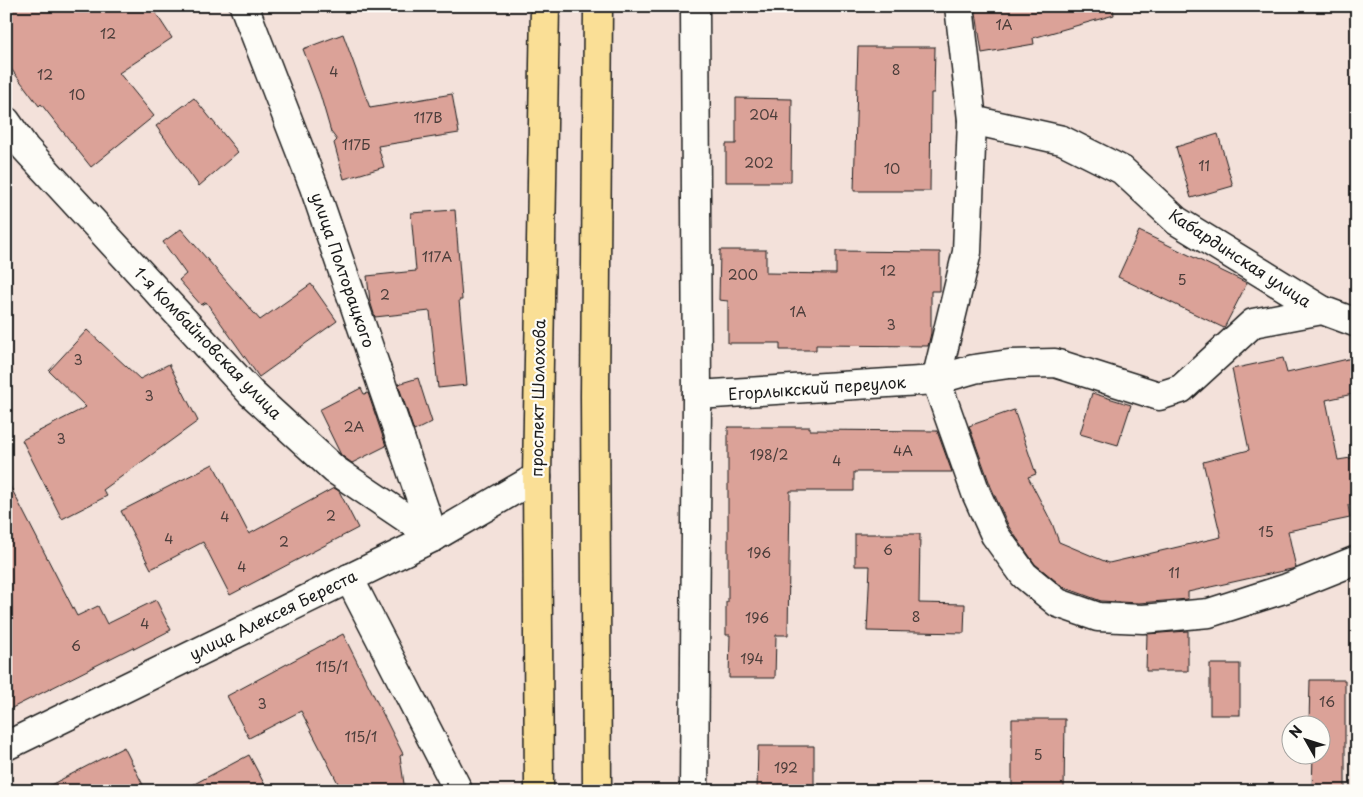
<svg xmlns="http://www.w3.org/2000/svg" width="1363" height="797" font-family="'Playpen Sans',sans-serif">
<style>
.building{fill:#dba298;stroke:#1c1c1c}
.lines{fill:none;stroke-linecap:round;stroke-linejoin:round}
.minor-casing{stroke:#1c1c1c;stroke-width:31}
.primary-casing{stroke:#1c1c1c;stroke-width:31}
.minor{stroke:#fdfcf7;stroke-width:28}
.primary{stroke:#fadf96;stroke-width:28}
.labels{text-anchor:middle;stroke-width:4.5;stroke-linejoin:round;paint-order:stroke}
.number-label{font-size:14px;fill:#4c3e3b}
.street-label{font-size:16px;fill:#1c1c1c;stroke:#fdfcf7}
</style>
<rect width="100%" height="100%" fill="#f3e1da"/>
<filter id="ink" filterUnits="userSpaceOnUse"><feTurbulence type="fractalNoise" baseFrequency=".02" numOctaves="2"/><feDisplacementMap in="SourceGraphic" scale="10" xChannelSelector="R" yChannelSelector="G"/><feConvolveMatrix kernelMatrix="1 2 1 2 8 2 1 2 1" color-interpolation-filters="sRGB"/></filter>
<g filter="url(#ink)">
<g class="building">
<path d="M6 6H151L172 38 119 73 154 116 91 167 41 104 39 106 6 62Z"/>
<path d="M975 6H1113L1114 15 1033 38 1034 44 982 53Z"/>
<path d="M343 34 370 108 452 94 459 133 378 146 384 167 344 179 334 143 337 140 331 132 320 94 303 49Z"/>
<path d="M858 47H935L934 93H931L930 191H854Z"/>
<path d="M194 98 238 152 199 186 156 126Z"/>
<path d="M736 98 792 99 791 182H726V144H736Z"/>
<path d="M1218 134 1233 186 1191 198 1176 147Z"/>
<path d="M455 210 462 300H459L467 385 438 388 430 311 375 317 370 301 367 276 416 271 411 213Z"/>
<path d="M181 229 260 320 311 284 337 321 259 377 206 302 201 305 179 280 186 274 163 242Z"/>
<path d="M1139 231 1247 283 1224 328 1118 277Z"/>
<path d="M720 250H766V273L836 274V251L940 252V291H931V333L928 346 816 345V350H780V343H728V301L719 300Z"/>
<path d="M87 330 140 379 169 364 198 421 103 490 107 496 62 519 22 440 86 407 49 371Z"/>
<path d="M1283 358 1287 373 1352 358 1357 381V393L1326 400 1338 460 1357 457V504L1348 505 1350 518 1288 531 1296 568 1188 592V599L1139 603 1101 601 1063 587 1035 564 1009 527 991 487 969 426 1014 410 1036 474 1028 477 1052 523 1059 542 1109 563 1221 537 1203 462 1249 450 1232 369Z"/>
<path d="M418 378 432 422 414 431 398 384Z"/>
<path d="M361 388 364 394 368 393 386 446 352 463 341 455 319 410Z"/>
<path d="M1092 393 1131 405 1118 445 1080 434Z"/>
<path d="M728 427H810V430L937 431 952 472H854V491H790L788 635H776L775 678H729L730 635H726V602H728Z"/>
<path d="M213 464 249 534 334 488 339 491 358 528 230 595 203 542 151 569 121 511Z"/>
<path d="M6 478 77 616 98 606 107 624 156 600 171 630 134 649 133 647 6 711Z"/>
<path d="M855 534H920L919 603 965 604 964 633 867 631 870 566H855Z"/>
<path d="M1188 631V671H1146L1147 634Z"/>
<path d="M343 634 403 754 400 756 405 791H342L301 711 249 738 227 696Z"/>
<rect x="1210" y="664" width="30" height="51"/>
<path d="M1310 680H1345V791H1312L1313 754H1320V724H1309Z"/>
<path d="M1012 719H1065L1064 791H1012Z"/>
<path d="M758 746H814V790H757Z"/>
<path d="M124 747 146 791H39Z"/>
<path d="M249 755 268 791H181Z"/>
</g>
<g class="lines">
<defs>
<g id="minor">
<path d="M244 6 314 187 434 537"/>
<path d="M959 6 972 120 967 252 936 380 976 493 995 535 1024 575 1058 603 1098 617 1143 619 1209 613 1287 588 1357 560"/>
<path d="M972 120 1062 140 1122 170 1177 221 1322 310"/>
<path d="M6 121 25 148 251 393 335 470 434 537"/>
<path d="M697 395 936 380 974 369 1009 364 1055 363 1159 396 1181 389 1253 323 1322 310 1357 323"/>
<path d="M349 578 457 788 456 791"/>
<path d="M6 746 434 537 537 477"/>
<path d="M694 791 697 395 695 6"/>
</g>
<g id="primary">
<path d="M539 791 537 477 545 6"/>
<path d="M597 791 595 396 598 6"/>
</g>
</defs>
<use href="#minor" class="minor-casing"/>
<use href="#primary" class="primary-casing"/>
<use href="#minor" class="minor"/>
<use href="#primary" class="primary"/>
</g>
</g>
<g class="labels">
<g class="number-label">
<text x="1004" y="30">1А</text>
<text x="108" y="39">12</text>
<text x="896" y="75">8</text>
<text x="334" y="77">4</text>
<text x="45" y="80">12</text>
<text x="77" y="100">10</text>
<text x="764" y="120">204</text>
<text x="428" y="123">117В</text>
<text x="356" y="150">117Б</text>
<text x="759" y="168">202</text>
<text x="1204" y="171">11</text>
<text x="892" y="174">10</text>
<text x="437" y="262">117А</text>
<text x="888" y="276">12</text>
<text x="743" y="280">200</text>
<text x="1182" y="285">5</text>
<text x="385" y="300">2</text>
<text x="798" y="317">1А</text>
<text x="891" y="330">3</text>
<text x="78" y="365">3</text>
<text x="149" y="401">3</text>
<text x="354" y="432">2А</text>
<text x="61" y="444">3</text>
<text x="903" y="456">4А</text>
<text x="769" y="460">198/2</text>
<text x="837" y="466">4</text>
<text x="331" y="521">2</text>
<text x="225" y="522">4</text>
<text x="1266" y="537">15</text>
<text x="169" y="544">4</text>
<text x="284" y="547">2</text>
<text x="888" y="555">6</text>
<text x="759" y="558">196</text>
<text x="242" y="572">4</text>
<text x="1174" y="578">11</text>
<text x="916" y="622">8</text>
<text x="757" y="623">196</text>
<text x="145" y="629">4</text>
<text x="76" y="651">6</text>
<text x="752" y="664">194</text>
<text x="332" y="672">115/1</text>
<text x="1327" y="707">16</text>
<text x="262" y="709">3</text>
<text x="361" y="742">115/1</text>
<text x="1038" y="760">5</text>
<text x="786" y="773">192</text>
</g>
<g class="street-label">
<text transform="translate(1240 258) rotate(33)" y="6">Кабардинская улица</text>
<text transform="translate(343 270) rotate(71)" y="6">улица Полторацкого</text>
<text transform="translate(208 343) rotate(46)" y="6">1-я Комбайновская улица</text>
<text transform="translate(817 388) rotate(-4)" y="6">Егорлыкский переулок</text>
<text transform="translate(538 398) rotate(-89)" y="6">проспект Шолохова</text>
<text transform="translate(273 615) rotate(-26)" y="6">улица Алексея Береста</text>
</g>
</g>
<rect width="1363" height="797" fill="none" stroke="#fdfcf7" stroke-width="25"/>
<rect x="12" y="12" width="1338" height="772" fill="none" stroke="#1c1c1c" stroke-width="2" filter="url(#ink)"/>
<g transform="translate(1306 740) rotate(309)"><circle r="24" fill="#fdfcf7" stroke="#a3a29f"/>
<path d="M0-4L9 19L0 12L-9 19Z" fill="#1c1c1c"/>
<text y="-8" font-size="14" font-weight="bold" text-anchor="middle" fill="#1c1c1c">N</text>
</g>
</svg>
